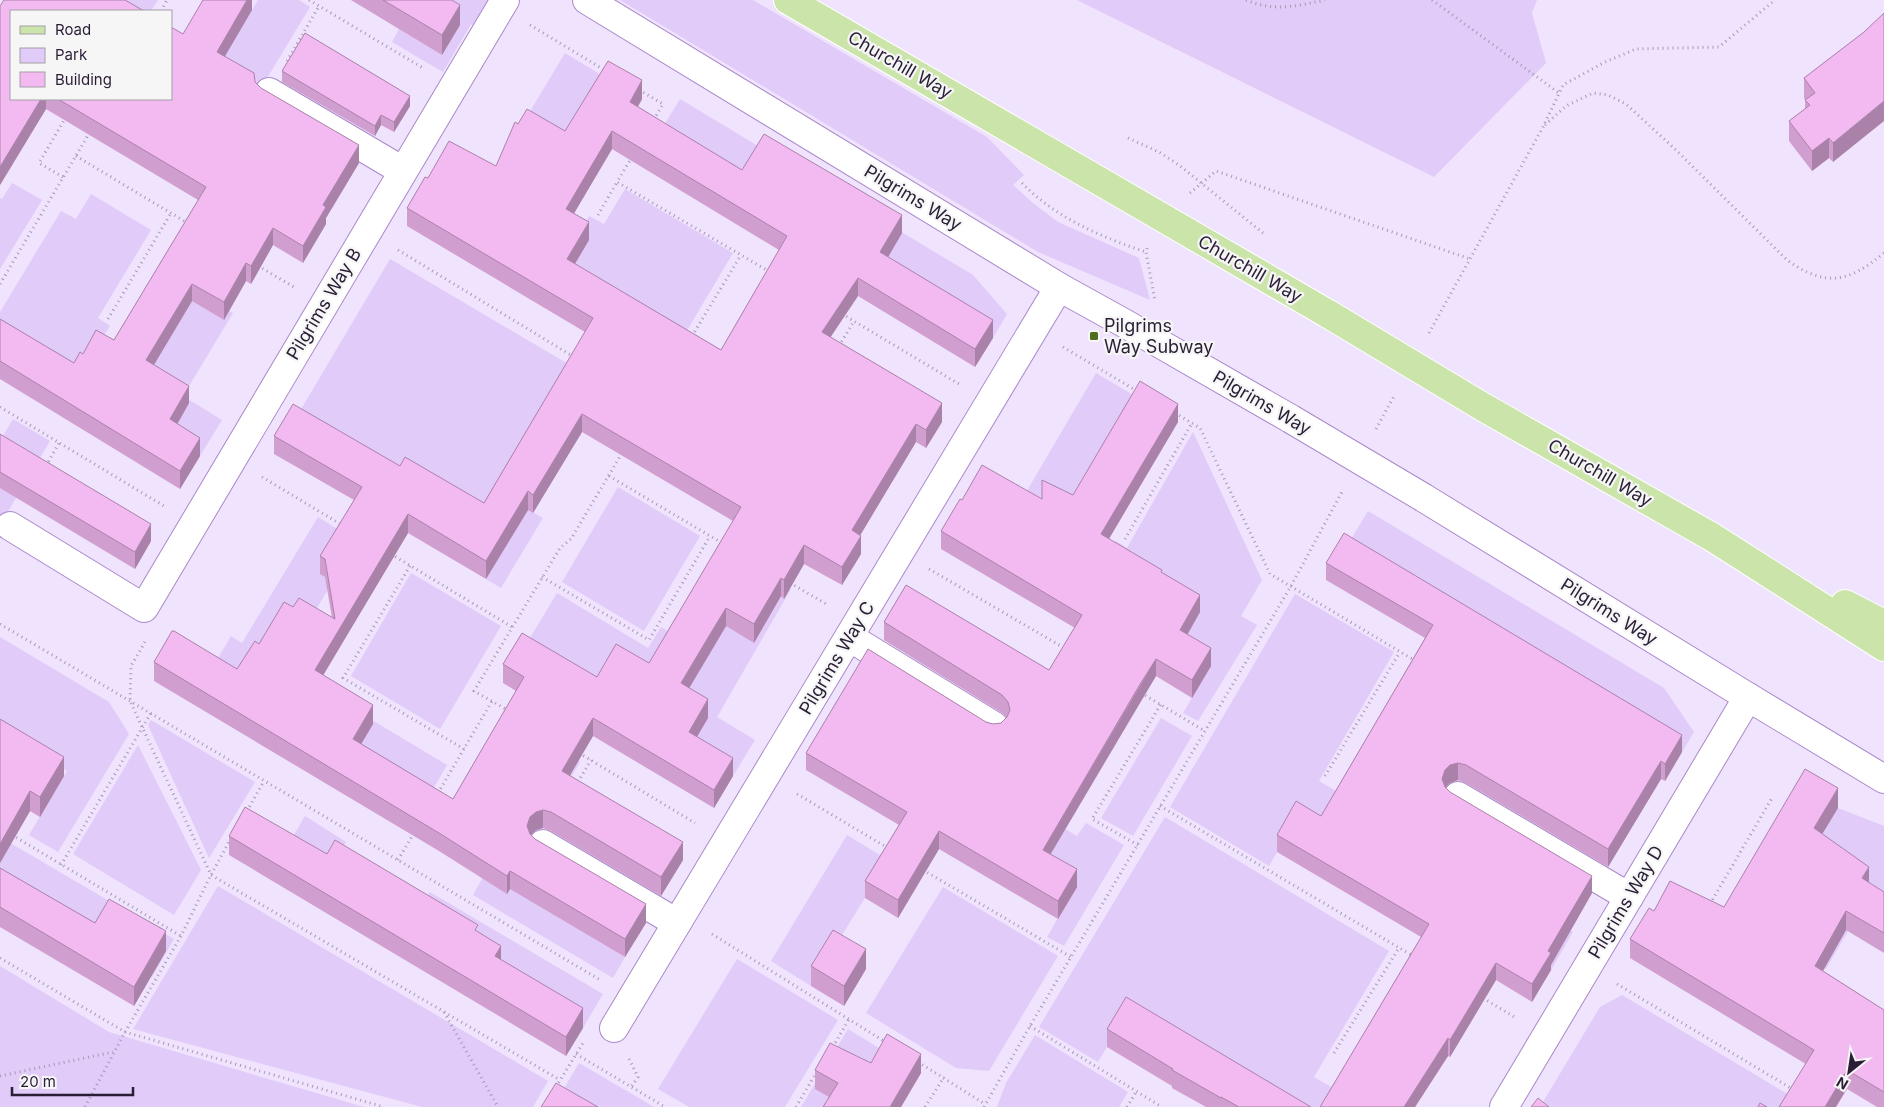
<svg xmlns="http://www.w3.org/2000/svg" width="1884" height="1107" font-family="Inter,sans-serif">
<style>
.green{fill:#e1cbf8}
.lines{fill:none;stroke-linecap:round;stroke-linejoin:round}
.minor-casing{stroke:#aa89c9;stroke-width:30}
.major-casing{stroke:#fff;stroke-width:30}
.path{stroke:#a699b3;stroke-width:3;stroke-dasharray:1 4;stroke-linecap:butt}
.minor{stroke:#fff;stroke-width:28}
.major{stroke:#cbe4a9;stroke-width:28}
.minor-bridge-casing{stroke:#aa89c9;stroke-width:30;stroke-linecap:butt}
.major-bridge-casing{stroke:#fff;stroke-width:30;stroke-linecap:butt}
.minor-bridge{stroke:#fff;stroke-width:28}
.major-bridge{stroke:#cbe4a9;stroke-width:28}
.wall{fill:#d19fcf;fill-rule:evenodd}
.shaded-wall{fill:#aa82a9}
.building{fill:#f3b9f1;stroke:#aa82a9;fill-rule:evenodd}
.poi-dot{fill:#516d21;stroke:#f6f6f6;stroke-width:2}
.labels{text-anchor:middle;stroke-width:4.5;stroke-linejoin:round;paint-order:stroke}
.street-label{font-size:18px;fill:#2a1d36;stroke:#f6f6f6}
.poi-label{font-size:18px;fill:#2a1d36;stroke:#f6f6f6;text-anchor:start}
</style>
<rect width="100%" height="100%" fill="#f0e3fe"/>
<g class="green">
<path d="M96 0H158L151 11H115Z"/>
<path d="M258 0H299L310 7 234 133 171 99 193 109Z"/>
<path d="M418 0H492L475 27 471 24 443 72 392 42 399 29 442 55 460 25Z"/>
<path d="M620 0H753L987 137 1024 175 1013 185 1033 203 1058 222 1139 258 1150 300 1038 252Z"/>
<path d="M1077 0H1537L1532 13 1546 63 1434 177Z"/>
<path d="M565 53 608 79 534 204 580 231 589 216 604 224 625 189 733 253 679 344 510 243 490 178Z"/>
<path d="M680 99 973 275 1007 314 993 338 657 137Z"/>
<path d="M12 183 42 200 0 269V198L2 199Z"/>
<path d="M91 194 151 230 98 318 110 326 74 381 0 336V312L61 211 76 219Z"/>
<path d="M390 259 575 368 501 494 543 518 501 588 486 579 505 547 294 421Z"/>
<path d="M198 292 233 313 183 396 222 420 200 456 116 404Z"/>
<path d="M1096 373 1140 399 1065 527 1109 553 1116 541 1127 548 1193 432 1262 580 1241 616 1257 625 1198 721 1183 713 1211 666 1021 501Z"/>
<path d="M13 419 50 441 0 525V441Z"/>
<path d="M618 487 700 536 644 631 562 582Z"/>
<path d="M1368 511 1664 688 1694 732 1682 752 1344 551Z"/>
<path d="M318 517 355 540 332 583 282 666 447 765 426 801 210 672 231 636 242 643Z"/>
<path d="M759 570 791 589 717 717 755 740 733 776 522 651 557 593 648 648 661 627 676 636 684 697Z"/>
<path d="M411 573 501 626 440 729 351 676Z"/>
<path d="M1295 594 1394 652 1319 781 1364 807 1441 792 1533 908 1573 932 1551 970 1296 819 1269 866 1170 807Z"/>
<path d="M0 637 109 702 129 734 58 852 29 835 67 771 49 760 0 738Z"/>
<path d="M848 700 1077 836 1086 823 1124 845 1064 946 1047 937 1076 887Z"/>
<path d="M1161 718 1192 736 1133 836 1101 818Z"/>
<path d="M151 720 255 782 209 858 148 725Z"/>
<path d="M542 740 580 762 507 887 625 957 613 978 473 895 484 875Z"/>
<path d="M138 745 201 870 174 915 73 854Z"/>
<path d="M1838 808 1884 826V912L1865 902 1826 969 1765 933Z"/>
<path d="M305 816 346 842 326 874 285 850Z"/>
<path d="M1165 817 1389 951 1314 1077 1366 1107H1281L1126 1015 1098 1062 1039 1027Z"/>
<path d="M847 835 888 860 811 986 771 961Z"/>
<path d="M0 837 174 939 152 977 0 888Z"/>
<path d="M218 886 548 1081 533 1107H422L133 1029Z"/>
<path d="M943 887 1058 956 989 1071 956 1068 866 1013Z"/>
<path d="M430 892 603 994 583 1028 417 914Z"/>
<path d="M737 959 838 1020 785 1107H689L658 1089Z"/>
<path d="M0 966 109 1032 364 1107H0Z"/>
<path d="M1622 995 1796 1099 1791 1107H1540L1600 1007Z"/>
<path d="M848 1029 887 1053 856 1107H801Z"/>
<path d="M1035 1035 1128 1092 1119 1107H997L1006 1083Z"/>
<path d="M579 1063 654 1107H565L556 1102Z"/>
</g>
<g class="lines">
<defs>
<g id="minor">
<path d="M587 0 1059 287 1124 323 1291 419"/>
<path d="M269 92 403 171"/>
<path d="M1424 498 1748 697 1884 779"/>
<path d="M10 526 144 608 505 0"/>
<path d="M849 637 994 726"/>
<path d="M1458 796 1629 897"/>
<path d="M543 844 677 923"/>
<path d="M614 1028 1059 287"/>
<path d="M1504 1107 1748 697"/>
</g>
<g id="major">
<path d="M788 0 1330 315"/>
<path d="M1483 407 1712 537 1884 647"/>
<path d="M1845 604 1884 624"/>
</g>
</defs>
<use href="#minor" class="minor-casing"/>
<use href="#major" class="major-casing"/>
<g class="path">
<path d="M309 0 423 68"/>
<path d="M1246 0C1273 12 1297 6 1325 0"/>
<path d="M1432 0 1559 93"/>
<path d="M161 11 167 0"/>
<path d="M530 25 606 71"/>
<path d="M287 61 319 6"/>
<path d="M639 90 663 104 653 121"/>
<path d="M1545 125 1566 106 1593 93 1608 95 1626 104 1676 150 1787 260C1826 288 1849 282 1884 253"/>
<path d="M1128 138 1159 152 1179 165 1263 233"/>
<path d="M76 156 189 224"/>
<path d="M632 157 617 182 770 272"/>
<path d="M63 177 39 163 66 117"/>
<path d="M1022 183C1056 218 1101 237 1146 252"/>
<path d="M1190 193 1216 171 1470 259"/>
<path d="M598 215 617 182"/>
<path d="M1147 248 1146 252 1155 301"/>
<path d="M398 250 574 357"/>
<path d="M258 266 294 287"/>
<path d="M0 284 90 132"/>
<path d="M842 314 959 384"/>
<path d="M108 319 171 213"/>
<path d="M1429 333 1543 127 1563 85 1605 62 1636 49 1719 47 1775 0"/>
<path d="M692 336 741 255"/>
<path d="M839 346 854 321"/>
<path d="M1063 347 1137 391"/>
<path d="M0 407 164 506"/>
<path d="M1175 413 1200 428 1270 574 1414 660"/>
<path d="M1376 429 1394 396"/>
<path d="M46 466 59 443"/>
<path d="M609 476 722 543"/>
<path d="M262 477 342 525"/>
<path d="M1125 539 1192 423"/>
<path d="M391 554 512 627"/>
<path d="M410 566 343 678 464 749"/>
<path d="M929 569 1066 649"/>
<path d="M542 577 649 640 710 536"/>
<path d="M790 583 828 605"/>
<path d="M0 624 602 981"/>
<path d="M145 642 131 666 130 701 211 875 560 1080"/>
<path d="M1141 693 1205 731"/>
<path d="M509 711 474 691 560 548 571 539 622 453"/>
<path d="M579 753 695 823"/>
<path d="M1325 776 1400 652"/>
<path d="M578 782 591 760"/>
<path d="M438 793 492 701"/>
<path d="M797 794 888 848"/>
<path d="M1160 806 1413 956"/>
<path d="M247 811 264 781"/>
<path d="M12 835 181 936"/>
<path d="M1138 845 1092 819 1161 704"/>
<path d="M398 860 414 833"/>
<path d="M61 865 151 713"/>
<path d="M923 870 1071 957"/>
<path d="M1710 904 1772 798"/>
<path d="M712 934 887 1043"/>
<path d="M0 958 125 1032 384 1107"/>
<path d="M1617 984 1794 1090"/>
<path d="M1483 998 1516 1018"/>
<path d="M444 1012 498 1107"/>
<path d="M1030 1026 1162 1107"/>
<path d="M833 1047 849 1019"/>
<path d="M1334 1053 1399 948"/>
<path d="M576 1054 665 1107"/>
<path d="M629 1059 638 1077 631 1087"/>
<path d="M918 1062 985 1104"/>
<path d="M0 1076 113 1052"/>
<path d="M556 1087 583 1043"/>
<path d="M85 1107 125 1032 181 936 211 875 230 840"/>
<path d="M796 1107 816 1073"/>
<path d="M925 1107 944 1077"/>
<path d="M984 1107 1030 1026 1291 586 1343 490"/>
<path d="M1127 1107 1136 1092"/>
</g>
<use href="#minor" class="minor"/>
<use href="#major" class="major"/>
<defs>
<path id="minor-bridge" d="M1291 419 1424 498"/>
<path id="major-bridge" d="M1330 315 1483 407"/>
</defs>
<use href="#minor-bridge" class="minor-bridge-casing"/>
<use href="#major-bridge" class="major-bridge-casing"/>
<use href="#minor-bridge" class="minor-bridge"/>
<use href="#major-bridge" class="major-bridge"/>
</g>
<g class="wall">
<path d="M252 0V10L224 57 255 82 261 88 359 163 326 218V224L303 263 273 245 251 284 246 281 224 320 192 301 154 365 189 403 177 424 200 456 180 489 0 379V319L74 363 83 354 114 340 198 200 46 109 0 185V6L11 99H171L183 34Z"/>
<path d="M351 0H452L460 25 442 55Z"/>
<path d="M1864 32 1833 162 1829 158 1812 171 1789 141V121L1805 109V100L1804 98V78Z"/>
<path d="M282 71 410 106 394 132 381 125 375 136 282 82Z"/>
<path d="M642 99 638 107 742 170 902 233 888 257 993 338 975 367 858 296 830 337 942 422 926 448 916 442 860 535 861 554 842 585 804 564 784 599 781 596 754 643 726 626 709 655 689 688 708 718 697 737 733 776 714 808 593 736 570 775 683 860 661 896 551 831 543 828 536 830 531 835 535 839 646 923 625 957 510 889 507 894 439 851 154 681V662L237 669 293 607 332 618 325 577 320 574V556L354 500 274 454V436L400 466 484 503 585 332 407 226V208L428 178 496 166 518 124 565 131ZM612 149 779 250 721 350 575 264 589 240 574 213ZM582 432 733 521 649 663 597 677 503 664V683L516 691 453 799 361 744 373 724 323 675 408 533 486 579 528 510 533 513Z"/>
<path d="M1178 422 1109 539 1162 573 1200 612 1188 634 1211 666 1192 698 1156 676 1139 704 1050 854 1077 887 1058 919 939 849 898 918 865 898V881L899 825 806 770V753L986 722 993 724 1001 723 1007 718 1002 713 884 640V622L1049 670 1075 628 941 549V531L962 500 1042 499 1073 495Z"/>
<path d="M0 434 151 541 135 569 0 488Z"/>
<path d="M1326 563 1682 752 1665 781 1661 779 1608 867 1466 783 1458 780 1450 783 1445 787 1450 792 1592 893 1551 965V970L1532 1002 1496 980 1450 1057 1448 1056 1415 1107H1320L1421 937 1277 852V835L1321 816 1425 638 1326 580Z"/>
<path d="M0 719 64 776 40 817 30 811 0 863Z"/>
<path d="M1838 808 1822 834 1869 883 1884 892V953L1846 930 1823 971 1884 1010V1107H1877L1630 958V939L1654 911 1724 907Z"/>
<path d="M229 836 327 854 478 932 501 960 583 1028 566 1056 229 855Z"/>
<path d="M0 868 95 923 166 951 134 1006 0 927Z"/>
<path d="M811 966 866 969 844 1006 811 986Z"/>
<path d="M1107 1029 1311 1107H1206L1172 1088V1086L1107 1047Z"/>
<path d="M871 1063 921 1073 901 1107H823L829 1097 815 1089V1070Z"/>
</g>
<g class="shaded-wall">
<path d="M247 0H252V10L217 70V52Z"/>
<path d="M460 5V25L442 55V35Z"/>
<path d="M642 80V99L630 120V102Z"/>
<path d="M410 96V106L394 132V122Z"/>
<path d="M41 99H46V109L0 185V167Z"/>
<path d="M1884 101V121L1833 162V143Z"/>
<path d="M381 115V125L375 136V126Z"/>
<path d="M612 131V149L566 227V209Z"/>
<path d="M1829 138V158L1812 171V151Z"/>
<path d="M359 145V163L326 218V224L303 263V246L323 205Z"/>
<path d="M902 215V233L880 271V252Z"/>
<path d="M589 222V240L567 277V259Z"/>
<path d="M273 228V245L251 284V266Z"/>
<path d="M246 263V281L224 320V302Z"/>
<path d="M858 278V296L822 350V332Z"/>
<path d="M192 284V301L146 378V360Z"/>
<path d="M993 320V338L975 367V349Z"/>
<path d="M189 386V403L170 437V419Z"/>
<path d="M942 403V422L926 448V430Z"/>
<path d="M1178 404V422L1101 552V534Z"/>
<path d="M582 414V432L533 513V495Z"/>
<path d="M916 424V442L852 549V530Z"/>
<path d="M200 438V456L180 489V471Z"/>
<path d="M528 491V510L486 579V561Z"/>
<path d="M408 514V533L315 689V670Z"/>
<path d="M151 524V541L135 569V552Z"/>
<path d="M861 536V554L842 585V567Z"/>
<path d="M804 545V564L784 599V580Z"/>
<path d="M781 578V596L754 643V624Z"/>
<path d="M1200 595V612L1180 647V630Z"/>
<path d="M726 608V626L681 702V683Z"/>
<path d="M1211 648V666L1192 698V680Z"/>
<path d="M1156 659V676L1043 867V850Z"/>
<path d="M708 699V718L689 750V732Z"/>
<path d="M373 705V724L353 758V739Z"/>
<path d="M593 718V736L562 789V771Z"/>
<path d="M1682 735V752L1665 781V764Z"/>
<path d="M64 757V776L40 817V797Z"/>
<path d="M733 758V776L714 808V790Z"/>
<path d="M1661 761V779L1608 867V849Z"/>
<path d="M1458 763V780L1450 783 1445 788 1442 779 1445 770 1450 765Z"/>
<path d="M1838 788V808L1814 848V828Z"/>
<path d="M30 791V811L0 863V844Z"/>
<path d="M543 810V828L536 830 530 836 527 826 530 817 536 812Z"/>
<path d="M939 831V849L898 918V900Z"/>
<path d="M683 842V860L661 896V877Z"/>
<path d="M1869 867V886L1862 878Z"/>
<path d="M1077 869V887L1058 919V901Z"/>
<path d="M510 871V889L507 894V876Z"/>
<path d="M1592 876V893L1551 965V970L1532 1002V984L1548 951Z"/>
<path d="M646 904V923L625 957V939Z"/>
<path d="M1846 911V930L1815 985V966Z"/>
<path d="M166 931V951L134 1006V987Z"/>
<path d="M501 946V965L495 956Z"/>
<path d="M866 949V969L844 1006V986Z"/>
<path d="M1496 963V980L1450 1057V1040Z"/>
<path d="M583 1008V1028L566 1056V1037Z"/>
<path d="M1448 1038V1056L1415 1107H1404Z"/>
<path d="M921 1054V1073L901 1107H890Z"/>
<path d="M1847 1070V1089L1836 1107H1825Z"/>
</g>
<g class="building">
<path d="M4 0H125L144 11H11V99H41L0 167V6Z"/>
<path d="M203 0H247L217 52 254 73 255 82 261 88 359 145 323 205 326 207 303 246 273 228 251 266 246 263 224 302 192 284 146 360 189 386 170 419 200 438 180 471 0 361V319L74 363 80 352 83 354 96 330 114 340 206 187 58 99H171V27L183 34Z"/>
<path d="M383 0H452L460 5 442 35Z"/>
<path d="M1884 13V101L1833 143 1829 138 1812 151 1789 121 1810 105 1805 100 1815 93 1804 78 1864 32Z"/>
<path d="M305 33 410 96 394 122 381 115 375 126 282 71Z"/>
<path d="M608 61 642 80 630 102 742 170 764 134 902 215 880 252 993 320 975 349 858 278 822 332 942 403 926 430 916 424 852 530 861 536 842 567 804 545 784 580 781 578 754 624 726 608 709 636 681 683 708 699 689 732 733 758 714 790 593 718 562 771 683 842 661 877 551 812 543 810 536 812 530 817 527 826 530 834 535 839 646 904 625 939 510 871 507 876 439 833 154 662 172 631H174L237 669 255 641 259 644 284 602 293 607 299 598 335 619 325 559 320 556 362 487 274 436 293 404 400 466 405 457 484 503 593 318 407 208 425 177 428 178 449 141 496 166 515 122 518 124 527 109 565 131ZM612 131 787 236 721 350 567 259 589 222 566 209ZM582 414 741 507 649 663 616 644 597 677 522 633 503 664 524 677 453 799 353 739 373 705 315 670 408 514 486 561 528 491 533 495Z"/>
<path d="M1140 381 1178 404 1101 534 1162 570 1161 572 1200 595 1180 630 1211 648 1192 680 1156 659 1139 686 1043 850 1077 869 1058 901 939 831 898 900 865 881 907 812 806 753 868 649 986 722 993 724 1001 723 1007 717 1010 710 1008 702 1002 695 884 622 906 585 1049 670 1082 615 941 531 960 499 962 500 982 465 1042 499V480L1073 495Z"/>
<path d="M0 434 151 524 135 552 0 472Z"/>
<path d="M1344 533 1682 735 1665 764 1661 761 1608 849 1466 765 1458 763 1450 765 1445 770 1442 779 1445 787 1450 792 1592 876 1548 951 1551 953 1532 984 1496 963 1450 1040 1448 1038 1404 1107H1320L1429 924 1277 835 1296 801 1321 816 1433 625 1326 563Z"/>
<path d="M0 719 64 757 40 797 30 791 0 844Z"/>
<path d="M1805 769 1838 788 1814 828 1869 867 1862 878 1884 892V933L1846 911 1815 966 1884 1010V1092L1847 1070 1825 1107H1779L1814 1050 1630 939 1649 908 1654 911 1670 881 1724 907Z"/>
<path d="M245 807 327 854 335 840 478 925 475 930 501 946 495 956 583 1008 566 1037 229 836Z"/>
<path d="M0 868 95 923 109 899 166 931 134 987 0 907Z"/>
<path d="M833 930 866 949 844 986 811 966Z"/>
<path d="M1126 997 1311 1107H1239L1221 1097V1098L1172 1070 1173 1069 1107 1029Z"/>
<path d="M887 1034 921 1054 890 1107H823L838 1083 815 1070 830 1043 871 1063Z"/>
<path d="M556 1083 598 1107H541Z"/>
<path d="M1538 1098 1549 1107H1531Z"/>
<path d="M1760 1103 1767 1107H1758Z"/>
</g>
<rect class="poi-dot" x="1089" y="331" width="10" height="10" rx="2.5"/>
<g class="labels">
<g class="street-label">
<text transform="translate(900 65) rotate(30)" y="6">Churchill Way</text>
<text transform="translate(913 198) rotate(31)" y="6">Pilgrims Way</text>
<text transform="translate(1250 269) rotate(30)" y="6">Churchill Way</text>
<text transform="translate(324 304) rotate(-59)" y="6">Pilgrims Way B</text>
<text transform="translate(1262 403) rotate(30)" y="6">Pilgrims Way</text>
<text transform="translate(1600 473) rotate(30)" y="6">Churchill Way</text>
<text transform="translate(1609 612) rotate(32)" y="6">Pilgrims Way</text>
<text transform="translate(837 658) rotate(-59)" y="6">Pilgrims Way C</text>
<text transform="translate(1626 902) rotate(-59)" y="6">Pilgrims Way D</text>
</g>
<g class="poi-label">
<text x="1104" y="332">Pilgrims<tspan x="1104" dy="21">Way Subway</tspan></text>
</g>
</g>
<rect x="10" y="10" width="162" height="90" fill="#f6f6f6" stroke="#a49fa9"/>
<rect x="20" y="26" width="25" height="8" fill="#cbe4a9" stroke="#a49fa9"/>
<text x="55" y="35" font-size="15" fill="#2a1d36">Road</text>
<rect x="20" y="48" width="25" height="15" fill="#e1cbf8" stroke="#a49fa9"/>
<text x="55" y="60" font-size="15" fill="#2a1d36">Park</text>
<rect x="20" y="72" width="25" height="15" fill="#f3b9f1" stroke="#a49fa9"/>
<text x="55" y="85" font-size="15" fill="#2a1d36">Building</text>
<g transform="translate(1849 1072) rotate(210)" stroke="#f6f6f6" stroke-width="4" paint-order="stroke">
<path d="M0-4L9 19L0 12L-9 19Z" fill="#2a1d36"/>
<text y="-8" font-size="14" font-weight="bold" text-anchor="middle" fill="#2a1d36">N</text>
</g>
<path d="M12 1087v8h121v-8" fill="none" stroke="#2a1d36" stroke-width="2.5"/>
<text x="20" y="1087" font-size="15" fill="#2a1d36" stroke="#f6f6f6" stroke-width="4" paint-order="stroke">20 m</text>
</svg>
